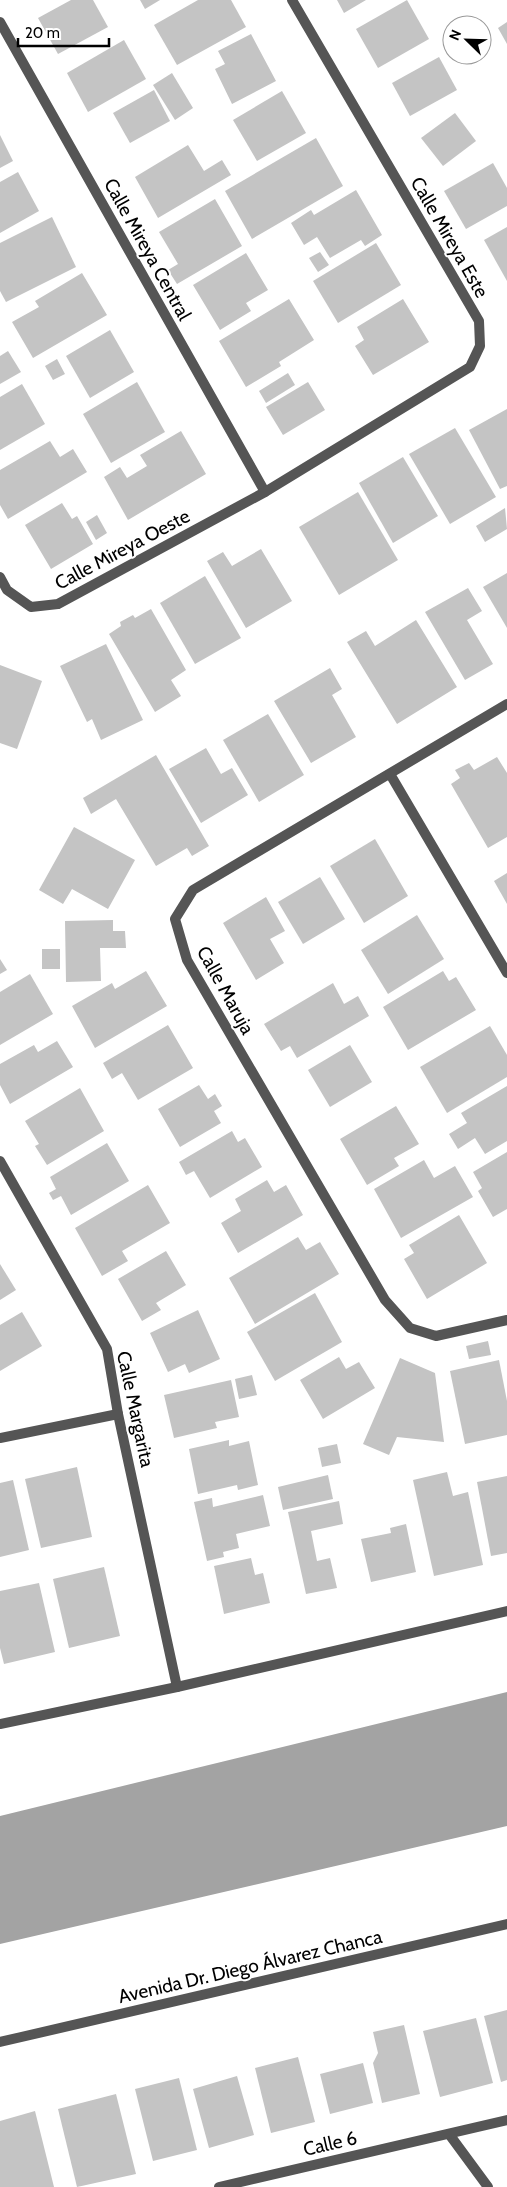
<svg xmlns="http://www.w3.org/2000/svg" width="507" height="2187" font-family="Cabin,sans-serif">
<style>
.water{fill:#a3a3a3}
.building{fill:#c4c4c4}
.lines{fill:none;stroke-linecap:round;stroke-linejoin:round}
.minor{stroke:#555;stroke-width:10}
.tertiary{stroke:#555;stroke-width:10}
.labels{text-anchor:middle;stroke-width:4;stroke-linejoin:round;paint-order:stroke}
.street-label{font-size:19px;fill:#000;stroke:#fff}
</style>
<rect width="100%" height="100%" fill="#fff"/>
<path class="water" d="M507 1692V1826L0 1944V1816Z"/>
<g class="building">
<path d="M71 0H93L108 27 58 54 38 18Z"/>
<path d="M140 0H160L145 9Z"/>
<path d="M198 0H231L246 27 177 65 154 25Z"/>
<path d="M337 0H366L344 13Z"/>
<path d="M407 0 429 39 378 68 356 29Z"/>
<path d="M507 22V44L498 28Z"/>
<path d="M251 34 276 81 232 104 215 69 225 64 218 51Z"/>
<path d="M124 40 146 79 88 112 67 73Z"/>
<path d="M439 57 457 90 410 116 392 83Z"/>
<path d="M172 73 193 108 175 120 153 85Z"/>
<path d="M154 90 170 121 130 143 113 113Z"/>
<path d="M282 91 306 133 257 161 233 120Z"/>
<path d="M455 113 476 141 443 166 421 138Z"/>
<path d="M0 135 13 161 0 168Z"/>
<path d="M316 138 343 186 252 239 225 191Z"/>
<path d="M188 145 204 171 222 160 231 175 158 218 135 177Z"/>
<path d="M493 163 507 188V206L466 229 444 191Z"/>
<path d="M18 172 39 211 0 233V182Z"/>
<path d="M356 190 382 235 365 246 361 240 330 258 317 237 304 245 291 223 311 210 314 215Z"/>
<path d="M215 199 242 246 177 284 168 270 178 264 159 232Z"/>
<path d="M52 217 76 267 6 302 0 291V243Z"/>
<path d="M507 227V281L484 240Z"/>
<path d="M376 243 401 285 338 323 313 281Z"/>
<path d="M320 252 329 265 318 272 309 258Z"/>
<path d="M246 253 268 290 246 303 251 311 220 330 193 285Z"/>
<path d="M82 273 107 315 33 358 12 322 39 307 35 301Z"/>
<path d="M289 299 314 340 279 362 281 366 246 387 219 341Z"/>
<path d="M403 299 429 342 373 375 355 346 364 340 357 327Z"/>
<path d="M110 330 134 372 90 398 66 356Z"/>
<path d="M8 351 21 372 0 384V356Z"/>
<path d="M57 359 65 374 53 380 45 366Z"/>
<path d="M288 373 295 385 266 403 259 391Z"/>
<path d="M137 382 165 432 111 463 83 414Z"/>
<path d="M308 382 325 410 283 435 266 407Z"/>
<path d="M22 384 45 424 0 450V397Z"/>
<path d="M507 409V486L500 489 469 430Z"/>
<path d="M455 428 496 497 450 524 409 454Z"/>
<path d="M181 431 206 474 128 520 104 477 120 467 127 478 147 466 140 455Z"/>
<path d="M50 441 60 457 73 449 87 472 8 519 0 505V470Z"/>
<path d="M403 457 438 516 393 543 359 483Z"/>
<path d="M358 492 398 560 339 595 299 527Z"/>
<path d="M62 503 72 519 77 516 93 544 51 569 25 525Z"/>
<path d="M505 508 507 529 485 542 476 526Z"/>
<path d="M97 515 107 533 96 540 86 522Z"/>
<path d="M261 549 292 601 246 628 207 561 223 552 232 566Z"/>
<path d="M507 573V628L483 587Z"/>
<path d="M205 576 241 638 195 664 160 603Z"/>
<path d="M468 588 482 611 467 620 493 664 465 680 425 612Z"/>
<path d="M151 609 186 670 171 680 181 696 155 712 109 634 121 626 120 622 133 615 135 618Z"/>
<path d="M416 620 457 687 397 724 347 642 366 631 375 646Z"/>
<path d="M106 644 143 720 101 740 92 719 87 722 60 666Z"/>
<path d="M0 665 42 681 17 749 0 743Z"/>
<path d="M330 668 342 689 332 695 356 737 311 763 274 701Z"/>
<path d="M268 714 304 775 259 802 223 740Z"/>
<path d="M206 748 221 774 232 768 248 795 201 823 169 769Z"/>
<path d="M156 755 209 846 192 856 187 848 156 866 116 799 91 814 83 798Z"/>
<path d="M497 757 507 773V837L488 848 451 784 460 778 455 770 469 763 474 770Z"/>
<path d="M74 827 135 860 108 909 72 889 63 904 39 890Z"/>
<path d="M375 839 408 896 364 923 330 866Z"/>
<path d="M507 873V904L494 881Z"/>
<path d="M320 877 345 919 303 944 278 902Z"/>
<path d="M266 897 285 931 270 939 284 963 256 980 223 923Z"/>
<path d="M417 915 444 959 388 994 361 950Z"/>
<path d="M113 920V931H125L126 948H100L101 981 66 982 65 921Z"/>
<rect x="42" y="949" width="18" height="20"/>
<path d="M0 959 7 970 0 974Z"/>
<path d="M146 971 167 1006 95 1048 72 1006 112 983 115 989Z"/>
<path d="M443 971 449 981 456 977 476 1010 408 1050 383 1007Z"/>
<path d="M30 974 53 1014 0 1045V992Z"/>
<path d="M333 983 344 1004 358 996 369 1016 297 1058 290 1046 281 1051 264 1024Z"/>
<path d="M168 1025 193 1068 138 1100 122 1073 112 1079 103 1063Z"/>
<path d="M490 1026 507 1055V1077L447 1113 420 1067Z"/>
<path d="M57 1041 73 1067 10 1104 0 1085V1064L34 1045 38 1052Z"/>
<path d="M350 1045 372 1082 330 1107 308 1070Z"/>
<path d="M199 1085 208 1099 215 1094 222 1106 214 1111 221 1123 180 1147 158 1109Z"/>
<path d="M507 1086V1141L485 1154 475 1138 458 1149 449 1134 467 1123 461 1113Z"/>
<path d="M80 1088 104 1131 47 1165 35 1146 39 1144 25 1121Z"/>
<path d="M396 1106 419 1144 394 1158 399 1166 367 1185 340 1139Z"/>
<path d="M232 1131 238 1142 245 1138 262 1167 210 1198 194 1171 186 1175 179 1162Z"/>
<path d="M107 1143 129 1181 71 1215 61 1196 53 1200 49 1193 56 1189 50 1177Z"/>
<path d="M507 1152V1209L493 1217 478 1191 482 1188 473 1172Z"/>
<path d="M424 1160 434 1178 455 1166 473 1197 401 1238 374 1189Z"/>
<path d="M267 1180 274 1192 286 1185 303 1215 238 1253 221 1223 241 1211 235 1199Z"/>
<path d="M148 1185 170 1223 122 1251 128 1261 102 1276 75 1228Z"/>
<path d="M459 1215 487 1263 427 1299 404 1259 414 1253 409 1245Z"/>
<path d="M298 1237 306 1250 320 1242 339 1274 255 1324 229 1278Z"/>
<path d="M166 1251 186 1285 156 1303 161 1310 142 1321 118 1279Z"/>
<path d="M0 1264 16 1290 0 1300Z"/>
<path d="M315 1293 342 1342 275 1381 247 1332Z"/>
<path d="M198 1310 220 1359 189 1373 185 1364 168 1372 150 1333Z"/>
<path d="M22 1312 42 1346 0 1371V1325Z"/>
<path d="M488 1341 491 1355 469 1359 466 1346Z"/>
<path d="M339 1357 346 1369 359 1362 375 1388 323 1419 300 1380Z"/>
<path d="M400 1358 435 1373 444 1442 397 1437 389 1455 363 1444Z"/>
<path d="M499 1360 507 1401V1435L465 1444 450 1371Z"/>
<path d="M252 1375 257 1395 239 1399 235 1379Z"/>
<path d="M231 1380 239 1417 215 1422 217 1428 174 1438 164 1395Z"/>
<path d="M229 1440V1446L249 1441 258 1485 238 1490 237 1485 198 1494 189 1449Z"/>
<path d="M337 1444 341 1463 322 1467 318 1448Z"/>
<path d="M77 1467 92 1537 41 1548 25 1479Z"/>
<path d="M447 1472 453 1496 468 1492 483 1565 434 1576 413 1480Z"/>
<path d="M328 1475 333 1499 283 1510 278 1487Z"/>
<path d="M507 1476V1553L491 1556 477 1482Z"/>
<path d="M13 1480 29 1550 0 1557V1483Z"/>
<path d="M263 1495 270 1526 236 1534 239 1548 223 1552 224 1557 207 1561 194 1502 212 1498 213 1507Z"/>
<path d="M339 1501 343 1524 311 1531 317 1561 330 1558 337 1588 306 1594 288 1512Z"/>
<path d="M406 1524 416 1572 371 1582 361 1539 391 1533 390 1528Z"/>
<path d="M251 1558 255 1575 263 1573 270 1603 224 1614 214 1566Z"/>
<path d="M104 1567 120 1636 69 1648 53 1579Z"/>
<path d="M39 1583 55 1652 4 1664 0 1648V1591Z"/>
<path d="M507 2010V2080L501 2082 484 2016Z"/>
<path d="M476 2018 493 2083 440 2097 423 2031Z"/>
<path d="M404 2025 420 2094 382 2103 373 2063 378 2053 373 2032Z"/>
<path d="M298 2057 315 2122 271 2133 255 2068Z"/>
<path d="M363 2063 373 2103 330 2114 320 2074Z"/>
<path d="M237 2076 254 2135 209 2148 193 2089Z"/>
<path d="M179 2078 197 2150 153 2161 135 2089Z"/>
<path d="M116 2094 136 2174 77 2187 58 2109Z"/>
<path d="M35 2111 54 2187H0V2121Z"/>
</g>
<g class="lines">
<g class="minor">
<path d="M0 22 265 492"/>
<path d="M0 577 7 590 31 607 58 604 265 492 470 367 480 346 479 321 292 0"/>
<path d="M507 704 193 890 175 919 187 960 385 1300 410 1328 436 1336 507 1320"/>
<path d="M390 774 507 973"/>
<path d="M0 1161 107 1349 118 1414 177 1687"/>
<path d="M0 1438 118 1414"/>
<path d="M0 2042 507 1924"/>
<path d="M449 2134 488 2187"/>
<path d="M219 2187 507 2120"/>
</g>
<path class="tertiary" d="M0 1724 177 1687 507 1611"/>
</g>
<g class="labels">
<g class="street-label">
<text transform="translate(450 237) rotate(60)" y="7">Calle Mireya Este</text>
<text transform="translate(148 249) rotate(61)" y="7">Calle Mireya Central</text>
<text transform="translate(122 549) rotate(-28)" y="7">Calle Mireya Oeste</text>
<text transform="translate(226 990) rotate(61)" y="7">Calle Maruja</text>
<text transform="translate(136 1409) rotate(78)" y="7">Calle Margarita</text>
<text transform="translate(250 1966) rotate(-13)" y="7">Avenida Dr. Diego Álvarez Chanca</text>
<text transform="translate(330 2143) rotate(-13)" y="7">Calle 6</text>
</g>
</g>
<g transform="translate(467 40) rotate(293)"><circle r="24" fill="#ffffff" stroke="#999999"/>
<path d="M0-4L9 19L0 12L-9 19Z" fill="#000000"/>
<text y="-8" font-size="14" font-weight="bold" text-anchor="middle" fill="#000000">N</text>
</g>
<path d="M18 38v8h91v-8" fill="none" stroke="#000000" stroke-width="2.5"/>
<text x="25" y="38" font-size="15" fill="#000000" stroke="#ffffff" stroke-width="4" paint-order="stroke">20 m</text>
</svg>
